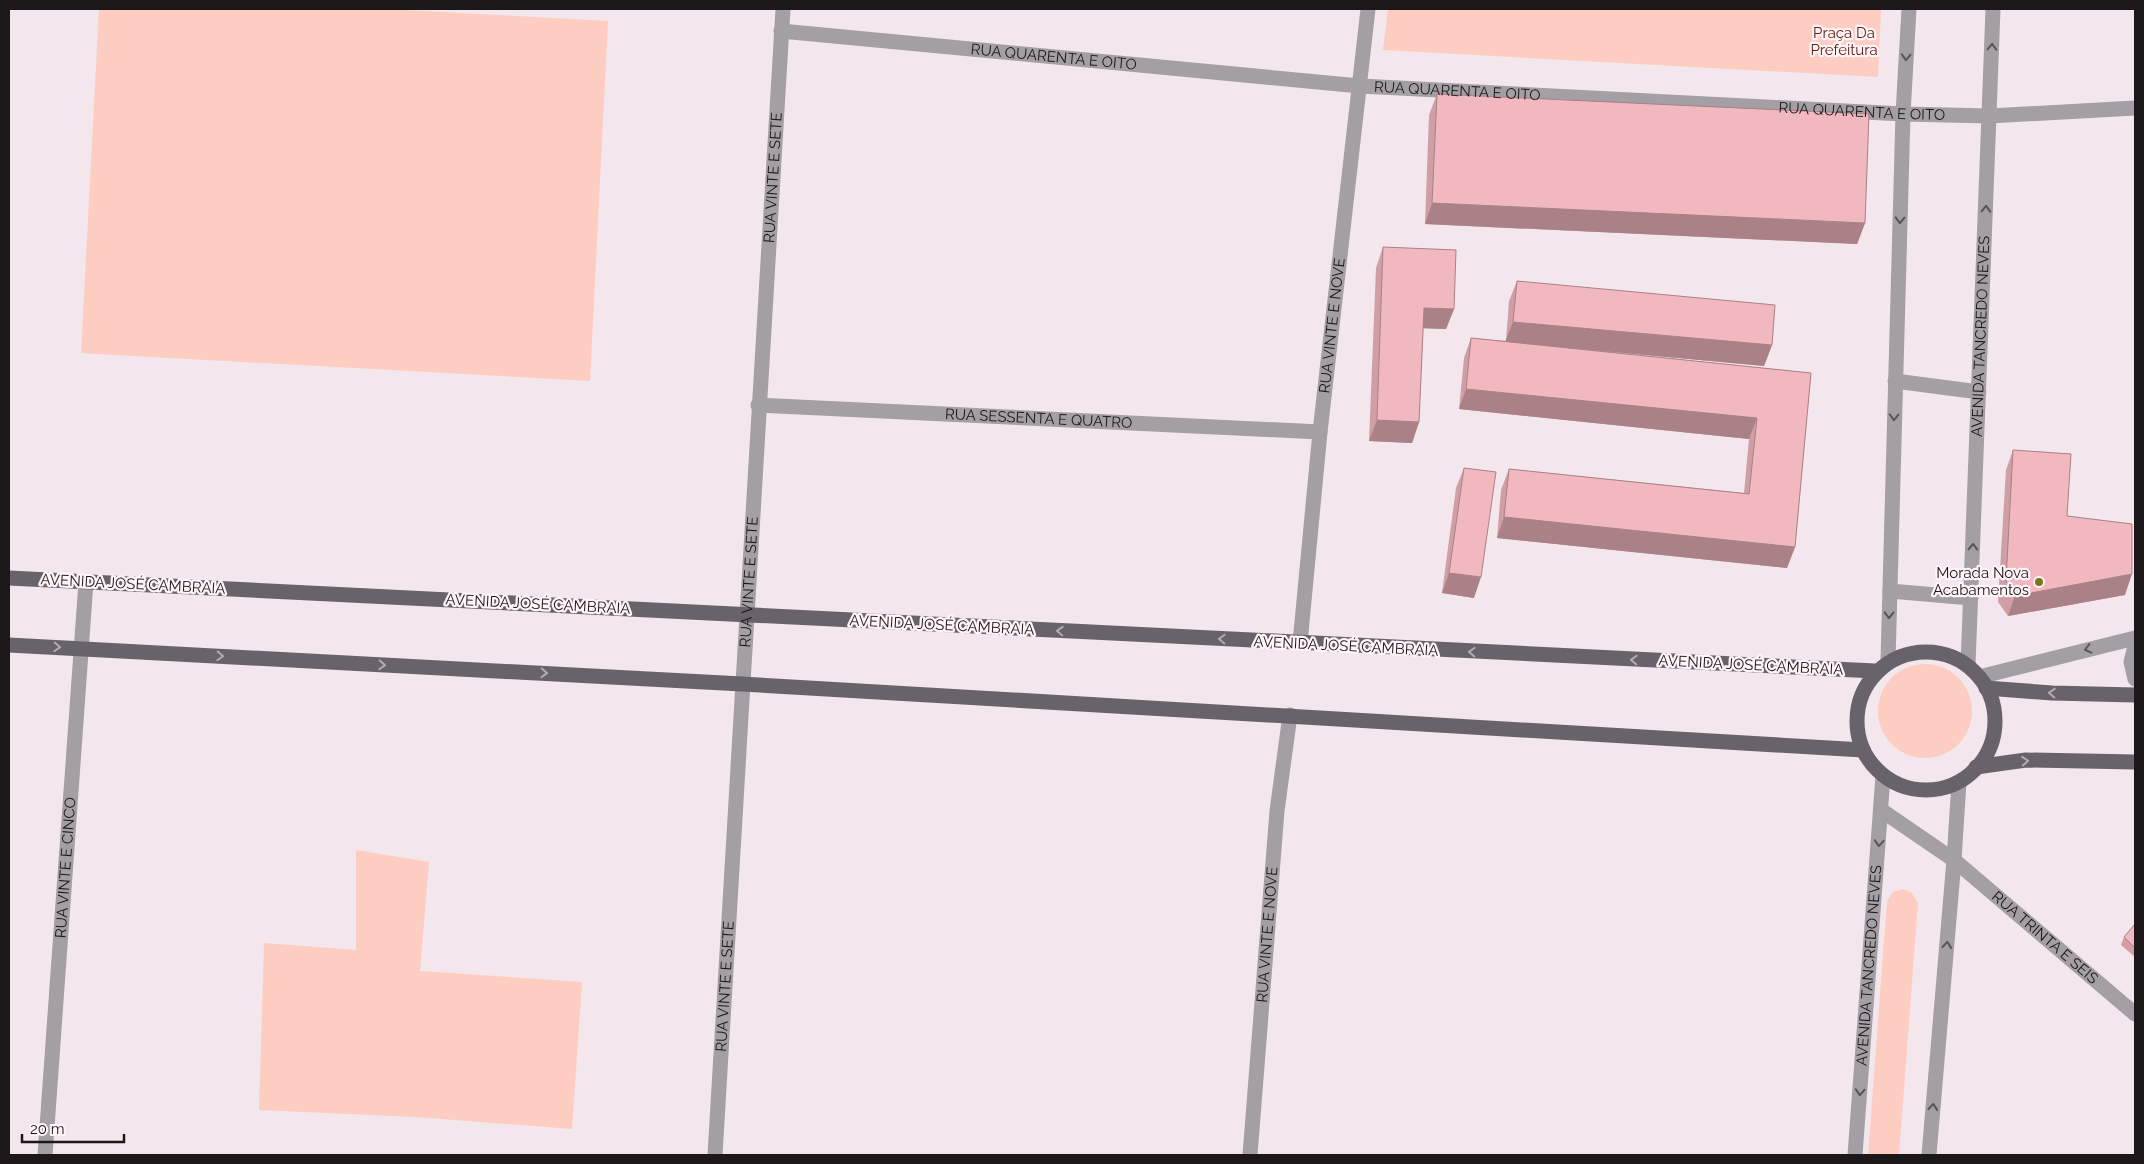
<svg xmlns="http://www.w3.org/2000/svg" width="2144" height="1164" font-family="Raleway,sans-serif">
<style>
.green{fill:#fdcdc1}
.lines{fill:none;stroke-linecap:round;stroke-linejoin:round}
.minor{stroke:#a39fa4;stroke-width:15}
.major{stroke:#68626a;stroke-width:15}
.wall{fill:#d09ea5}
.shaded-wall{fill:#a98186}
.building{fill:#f2b8c0;stroke:#a98186}
.oneway{stroke:#595458}
.oneway2{stroke:#b3abb2}
.poi-dot{fill:#77761c;stroke:#fef4f9;stroke-width:2}
.labels{text-anchor:middle;stroke-width:4.5;stroke-linejoin:round;paint-order:stroke}
.park-label{font-size:15px;fill:#642213;stroke:#fef4f9}
.street-label{font-size:15px;fill:#1c1719;stroke:#fef4f9}
.poi-label{font-size:15px;fill:#1c1719;stroke:#fef4f9;text-anchor:end}
</style>
<rect width="100%" height="100%" fill="#f3e6ec"/>
<g class="green">
<path d="M99 9H386L608 21 590 381 81 353Z"/>
<path d="M1388 9H1881L1878 77 1383 50Z"/>
<circle cx="1925" cy="711" r="47"/>
<path d="M356 850 429 862 420 971 582 982 572 1129 415 1117 259 1110 264 943 356 950Z"/>
<path d="M1903 889 1912 893 1918 903 1899 1155H1868L1887 901 1893 892Z"/>
</g>
<g class="lines">
<g class="minor">
<path id="s1" d="M781 31 1360 86 1903 114 1989 116 2135 108"/>
<path d="M1895 381 1979 392"/>
<path id="s2" d="M758 405 1320 432"/>
<path d="M1890 591 1971 598"/>
<path id="s3" d="M1300 643 1320 432 1368 9"/>
<path d="M2135 646 2131 662 2135 679"/>
<path d="M1888 661 1903 114 1909 9"/>
<path id="s4" d="M1968 665 1993 9"/>
<path d="M1979 677 2135 638"/>
<path id="s5" d="M1881 810 1954 860 2135 1014"/>
<path id="s6" d="M45 1155 86 582"/>
<path id="s7" d="M715 1155 783 9"/>
<path id="s8" d="M1250 1155 1277 811 1290 715"/>
<path id="s9" d="M1855 1155 1883 776"/>
<path d="M1929 1155 1954 860 1959 782"/>
</g>
<g class="major">
<path d="M9 578 1875 671"/>
<path d="M9 645 742 684 1863 750"/>
<circle cx="1926" cy="721" r="69"/>
<path d="M1986 688 2052 693 2135 695"/>
<path d="M1976 767 2026 760 2135 762"/>
</g>
</g>
<g class="wall">
<path d="M1437 94 1865 223 1857 244 1425 224 1429 115Z"/>
<path d="M1383 247 1454 309 1446 329 1423 328 1419 422 1412 443 1369 441 1376 268Z"/>
<path d="M1517 281 1772 345 1764 366 1602 351 1811 373 1795 547 1787 568 1497 538 1501 490 1509 469 1744 493 1749 439 1459 409 1464 358 1471 338 1506 341 1509 301Z"/>
<path d="M2013 450 2125 595 2008 616 1998 602 2006 470Z"/>
<path d="M1464 468 1474 598 1442 593 1456 488Z"/>
<path d="M2135 924V957L2121 945 2124 937Z"/>
</g>
<g class="shaded-wall">
<path d="M1432 203 1865 223 1857 244 1425 224Z"/>
<path d="M1424 308 1454 309 1446 329 1416 328Z"/>
<path d="M1513 322 1772 345 1764 366 1505 342Z"/>
<path d="M1466 389 1757 418 1749 439 1459 409Z"/>
<path d="M1377 420 1419 422 1412 443 1369 441Z"/>
<path d="M1504 517 1795 547 1787 568 1497 538Z"/>
<path d="M1449 573 1481 577 1474 598 1442 593Z"/>
<path d="M2132 574 2125 595 2008 616 2015 596Z"/>
</g>
<g class="building">
<path d="M1437 94 1869 114 1865 223 1432 203Z"/>
<path d="M1383 247 1456 250 1454 309 1424 308 1419 422 1377 420Z"/>
<path d="M1517 281 1775 305 1772 345 1513 322Z"/>
<path d="M1471 338 1811 373 1795 547 1504 517 1509 469 1749 494 1757 418 1466 389Z"/>
<path d="M2013 450 2071 454 2067 516 2132 524V574L2015 596 2006 581Z"/>
<path d="M1464 468 1496 472 1481 577 1449 573Z"/>
<path d="M2135 924V948L2124 937Z"/>
</g>
<defs><path id="oneway-chevron" d="M-2-3.5L2.5 0L-2 3.5" fill="none" stroke-width="1.6" stroke-linecap="round" stroke-linejoin="round" transform="scale(1.25)"/></defs>
<g class="oneway">
<use href="#oneway-chevron" transform="translate(1992 47) rotate(-88)"/>
<use href="#oneway-chevron" transform="translate(1906 57) rotate(93)"/>
<use href="#oneway-chevron" transform="translate(1986 209) rotate(-88)"/>
<use href="#oneway-chevron" transform="translate(1900 220) rotate(92)"/>
<use href="#oneway-chevron" transform="translate(1894 417) rotate(92)"/>
<use href="#oneway-chevron" transform="translate(1973 547) rotate(-88)"/>
<use href="#oneway-chevron" transform="translate(1889 615) rotate(91)"/>
<use href="#oneway-chevron" transform="translate(2088 649) rotate(166)"/>
<use href="#oneway-chevron" transform="translate(1879 843) rotate(94)"/>
<use href="#oneway-chevron" transform="translate(1947 945) rotate(-85)"/>
<use href="#oneway-chevron" transform="translate(1860 1092) rotate(94)"/>
<use href="#oneway-chevron" transform="translate(1933 1107) rotate(-85)"/>
</g>
<g class="oneway2">
<use href="#oneway-chevron" transform="translate(1060 631) rotate(-177)"/>
<use href="#oneway-chevron" transform="translate(1222 639) rotate(-177)"/>
<use href="#oneway-chevron" transform="translate(57 647) rotate(3)"/>
<use href="#oneway-chevron" transform="translate(1472 652) rotate(-177)"/>
<use href="#oneway-chevron" transform="translate(220 656) rotate(3)"/>
<use href="#oneway-chevron" transform="translate(1634 660) rotate(-177)"/>
<use href="#oneway-chevron" transform="translate(382 665) rotate(3)"/>
<use href="#oneway-chevron" transform="translate(544 673) rotate(3)"/>
<use href="#oneway-chevron" transform="translate(2052 693) rotate(-177)"/>
<use href="#oneway-chevron" transform="translate(2025 761) rotate(-4)"/>
</g>
<circle class="poi-dot" cx="2039" cy="582" r="5"/>
<g class="labels">
<g class="park-label">
<text x="1844" y="38">Praça Da<tspan x="1844" dy="17">Prefeitura</tspan></text>
</g>
<g class="street-label">
<text dy="5" stroke="none"><textPath href="#s1" startOffset="274">RUA QUARENTA E OITO</textPath></text>
<text dy="5" stroke="none"><textPath href="#s1" startOffset="679">RUA QUARENTA E OITO</textPath></text>
<text dy="5" stroke="none"><textPath href="#s1" startOffset="1084">RUA QUARENTA E OITO</textPath></text>
<text dy="5" stroke="none"><textPath href="#s7" startOffset="979">RUA VINTE E SETE</textPath></text>
<text dy="5" stroke="none"><textPath href="#s3" startOffset="319">RUA VINTE E NOVE</textPath></text>
<text dy="5" stroke="none"><textPath href="#s4" startOffset="329">AVENIDA TANCREDO NEVES</textPath></text>
<text dy="5" stroke="none"><textPath href="#s2" startOffset="281">RUA SESSENTA E QUATRO</textPath></text>
<text dy="5" stroke="none"><textPath href="#s7" startOffset="574">RUA VINTE E SETE</textPath></text>
<text transform="translate(133 584) rotate(3)" y="5">AVENIDA JOSÉ CAMBRAIA</text>
<text transform="translate(538 604) rotate(3)" y="5">AVENIDA JOSÉ CAMBRAIA</text>
<text transform="translate(942 625) rotate(3)" y="5">AVENIDA JOSÉ CAMBRAIA</text>
<text transform="translate(1346 646) rotate(3)" y="5">AVENIDA JOSÉ CAMBRAIA</text>
<text transform="translate(1751 665) rotate(3)" y="5">AVENIDA JOSÉ CAMBRAIA</text>
<text dy="5" stroke="none"><textPath href="#s6" startOffset="288">RUA VINTE E CINCO</textPath></text>
<text dy="5" stroke="none"><textPath href="#s8" startOffset="221">RUA VINTE E NOVE</textPath></text>
<text dy="5" stroke="none"><textPath href="#s5" startOffset="208">RUA TRINTA E SEIS</textPath></text>
<text dy="5" stroke="none"><textPath href="#s9" startOffset="190">AVENIDA TANCREDO NEVES</textPath></text>
<text dy="5" stroke="none"><textPath href="#s7" startOffset="169">RUA VINTE E SETE</textPath></text>
</g>
<g class="poi-label">
<text x="2029" y="578">Morada Nova<tspan x="2029" dy="17">Acabamentos</tspan></text>
</g>
</g>
<rect width="2144" height="1164" fill="none" stroke="#1c1719" stroke-width="20"/>
<path d="M22 1134v8h102v-8" fill="none" stroke="#1c1719" stroke-width="2.5"/>
<text x="30" y="1134" font-size="15" fill="#1c1719" stroke="#fef4f9" stroke-width="4" paint-order="stroke">20 m</text>
</svg>
